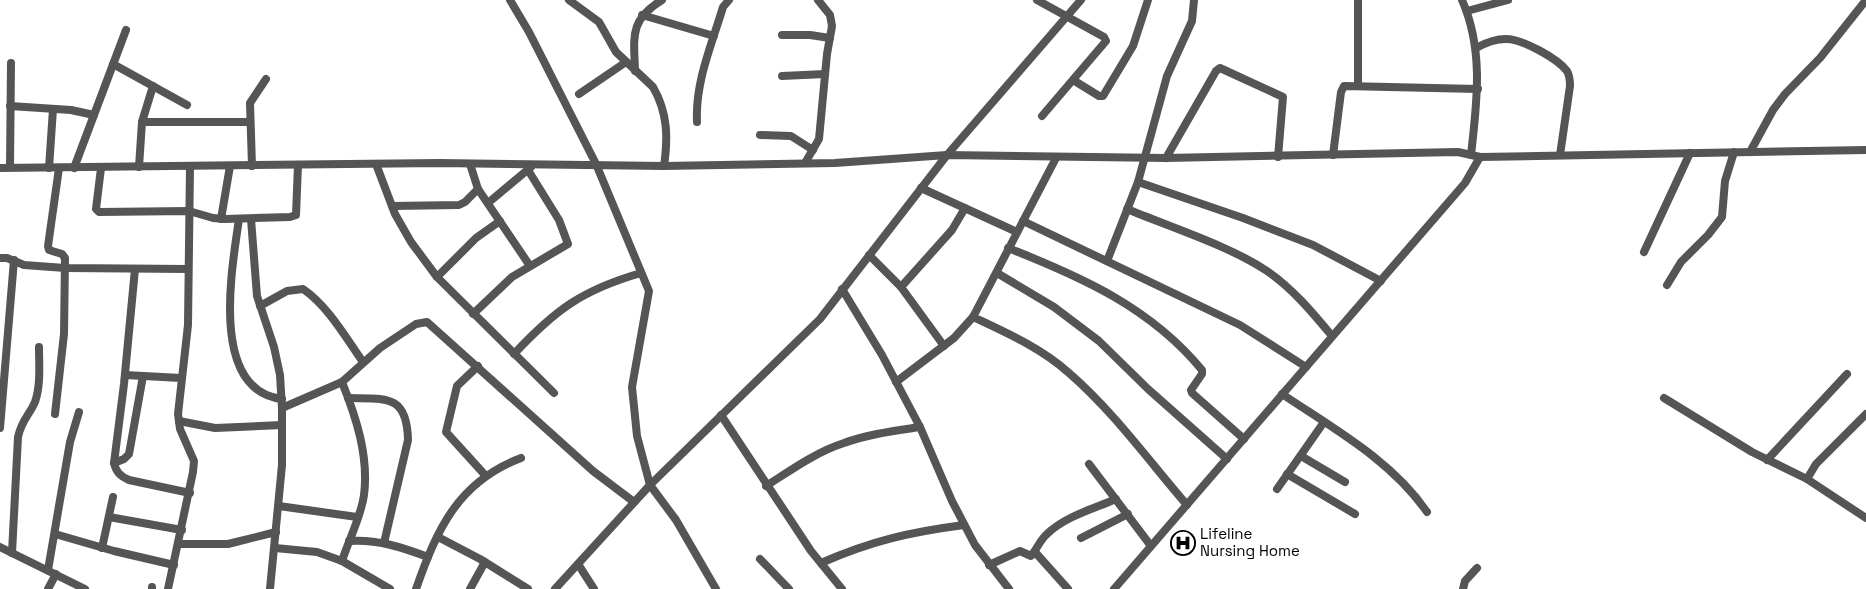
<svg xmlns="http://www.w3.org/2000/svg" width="1866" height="589" font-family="'Space Grotesk',sans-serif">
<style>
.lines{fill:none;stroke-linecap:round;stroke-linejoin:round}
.street{stroke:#555;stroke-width:8}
.labels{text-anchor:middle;stroke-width:4;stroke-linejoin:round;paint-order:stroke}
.poi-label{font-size:15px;fill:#000;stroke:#fff;text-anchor:start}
</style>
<rect width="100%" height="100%" fill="#fff"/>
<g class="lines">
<g class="street">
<path d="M510 0 529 32 596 164 649 291 632 387 637 436 650 485 676 520 716 589"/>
<path d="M569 0 599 22 616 52 653 87C668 113 668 138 664 166"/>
<path d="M1037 0 1104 37 1106 41 1042 116"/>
<path d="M1358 0V85"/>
<path d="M1462 0C1484 50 1477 102 1471 155"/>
<path d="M1467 11 1508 0"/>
<path d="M642 15 714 36"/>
<path d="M782 35H810L830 38"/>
<path d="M1476 48C1485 43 1495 39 1506 39 1522 39 1557 58 1567 71 1570 76 1570 81 1570 86L1560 155"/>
<path d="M113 64 187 105"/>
<path d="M635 71C634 37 629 20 662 0"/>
<path d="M782 76 825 74"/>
<path d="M1073 80 1099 96H1103L1133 46 1148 0"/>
<path d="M579 94 626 62"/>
<path d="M10 106 71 110 94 115"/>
<path d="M142 122H250"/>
<path d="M697 122C695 82 712 44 723 7L729 0"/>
<path d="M760 135 791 136 813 150"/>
<path d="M1750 152 1773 110 1785 94 1820 58 1866 0"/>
<path d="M1333 155 1341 92 1344 86 1478 89"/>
<path d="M1166 158 1216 71 1220 68 1283 97 1278 157"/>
<path d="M805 163 819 139 827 54 832 26 830 15 818 0"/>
<path d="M376 164 395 214 411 242 437 277 554 393"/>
<path d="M470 164 478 189 530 266"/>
<path d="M252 166 250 103 266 79"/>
<path d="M10 167 11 63"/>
<path d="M139 167 142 122 153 86"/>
<path d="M0 168 440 163 664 166 835 163 947 155 1166 158 1458 152 1480 157 1866 150"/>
<path d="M49 168 53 109"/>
<path d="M74 168 126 30"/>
<path d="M101 168 96 209 99 212 189 211 213 218 225 219 290 217 296 215 298 165"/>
<path d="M1138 182 1243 218 1313 245 1381 281"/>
<path d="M921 188 1017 232"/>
<path d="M488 203 531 167"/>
<path d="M392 206 459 205 465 202 478 189"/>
<path d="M1127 209C1170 227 1230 246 1267 271 1293 289 1313 313 1332 336"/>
<path d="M221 219 230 166"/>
<path d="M239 219C232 268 209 390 282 399"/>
<path d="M251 219 257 296 274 347 280 375 282 408V465L270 589"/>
<path d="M1023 221 1240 325 1306 367"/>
<path d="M1008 248C1082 277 1151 308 1202 370V374L1191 390 1192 393 1244 439"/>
<path d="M1644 252 1690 153"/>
<path d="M869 255 901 287 944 346"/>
<path d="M0 258H7L24 265 65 268 188 269"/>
<path d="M1107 261 1138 182 1167 76 1192 21 1194 0"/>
<path d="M135 269 124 384 114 463C116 472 120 476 129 480L190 493"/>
<path d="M997 273 1054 307 1099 341 1148 389 1227 459"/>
<path d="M437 277 476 238 500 221"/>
<path d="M1667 285 1681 262 1708 235 1722 217 1725 181 1734 152"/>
<path d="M901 287 952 230 965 208"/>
<path d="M842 289 882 355 920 427 952 501 975 545 1009 589"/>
<path d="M260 306 287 291 303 289C328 306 346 338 363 362"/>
<path d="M473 314 512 277 568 244 559 220 528 170"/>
<path d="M973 317C1007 333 1041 348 1069 373 1113 411 1149 461 1187 505"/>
<path d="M514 354C555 310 582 290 641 273"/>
<path d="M478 366 457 386 446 432 485 475"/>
<path d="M125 375 181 378"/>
<path d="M342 382C356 417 369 456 364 495 361 517 349 539 342 561"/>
<path d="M896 382 954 338 973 317 1056 158"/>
<path d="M1282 394C1334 429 1391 460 1427 512"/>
<path d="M348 398C386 399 407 394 408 440L384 543"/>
<path d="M1664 398 1752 452 1807 479 1866 518"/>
<path d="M282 408 342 382 380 348 416 324 427 322 593 471 634 502"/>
<path d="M55 414 64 334 65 258 62 254 49 250 48 246 59 168"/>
<path d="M721 415 811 551 842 589"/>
<path d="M179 421 215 428 282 425"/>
<path d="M0 428 14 260"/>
<path d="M1301 456 1345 482"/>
<path d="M1767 460 1847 374"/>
<path d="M114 463 124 459 129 454 143 376"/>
<path d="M1089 464 1151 546"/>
<path d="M1287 474 1355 514"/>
<path d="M1807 479 1816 464 1866 414"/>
<path d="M766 486C791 470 816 452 844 443 869 434 894 431 920 427"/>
<path d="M1277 489 1324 422"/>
<path d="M279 506 357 517"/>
<path d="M109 517 182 530"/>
<path d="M55 534 114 551 174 565"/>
<path d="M438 537 480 559 528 589"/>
<path d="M1081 538 1128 514"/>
<path d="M349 541C377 539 401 547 428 557"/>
<path d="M179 544H228L276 532"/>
<path d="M0 547 85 589"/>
<path d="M102 548 113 497"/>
<path d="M275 548 317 552 342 561 390 589"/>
<path d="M1035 552 1068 589"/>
<path d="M12 553 18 437C22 419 29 416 35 402 41 385 39 364 39 347"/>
<path d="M760 559 789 589"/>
<path d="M821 563C871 541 910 532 964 525"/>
<path d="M578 564 594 589"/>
<path d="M989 565 1020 551 1031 556C1037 549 1040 540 1047 534 1066 516 1093 509 1116 499"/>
<path d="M48 570 70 442 79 412"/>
<path d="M48 589 56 574"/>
<path d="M152 589V587"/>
<path d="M168 589 193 472 194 461 180 429 178 414 188 325 190 167"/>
<path d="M416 589C437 529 458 482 521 458"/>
<path d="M470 589 485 562"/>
<path d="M555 589 650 485 820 319 947 155 1081 0"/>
<path d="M1114 589 1465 183 1480 157"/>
<path d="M1463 589 1465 581 1477 568"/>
</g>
</g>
<defs>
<symbol id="hospital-ring" viewBox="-11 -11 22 22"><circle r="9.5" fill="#fff" stroke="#000" stroke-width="1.5"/><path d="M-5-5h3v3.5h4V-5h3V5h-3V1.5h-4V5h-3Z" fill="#000"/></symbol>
</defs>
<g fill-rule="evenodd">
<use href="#hospital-ring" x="1169" y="529" width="28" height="28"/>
</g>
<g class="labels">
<g class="poi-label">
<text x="1200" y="539">Lifeline<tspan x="1200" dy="17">Nursing Home</tspan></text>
</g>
</g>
</svg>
